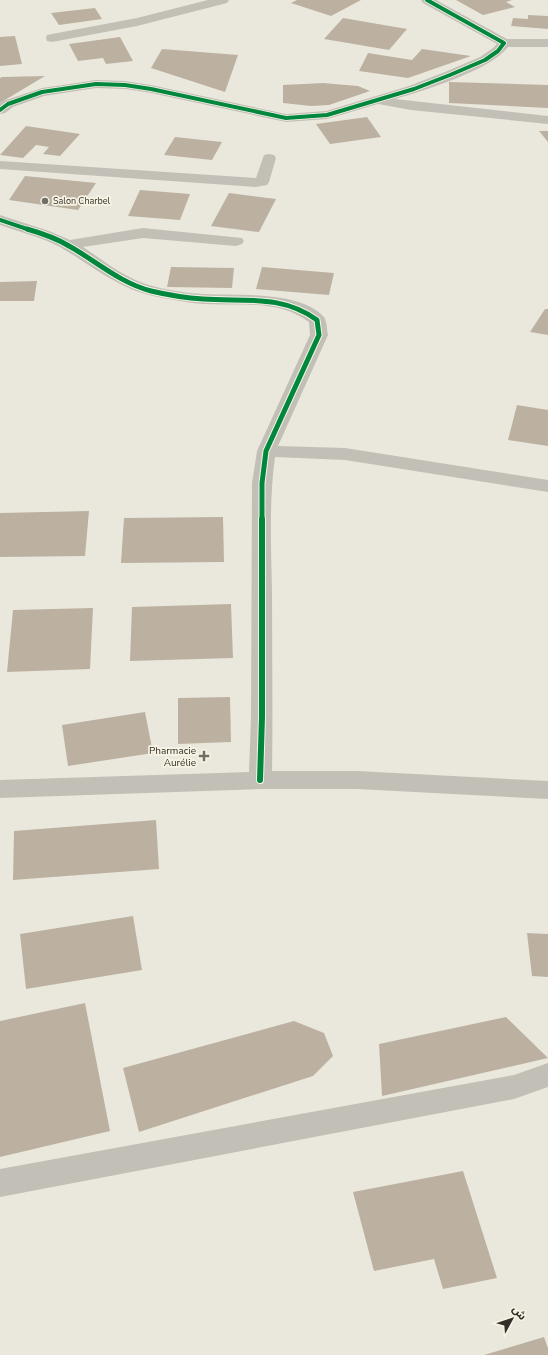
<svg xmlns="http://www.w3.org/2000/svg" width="548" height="1355" font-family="'Nunito Sans','Noto Sans Arabic',sans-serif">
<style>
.building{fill:#bcb1a0}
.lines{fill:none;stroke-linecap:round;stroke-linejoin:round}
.minor{fill:#c2bfb7;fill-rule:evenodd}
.cycleway-far2-casing{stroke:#f7f4e4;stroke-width:5.5}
.cycleway-far1-casing{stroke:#f7f4e4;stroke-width:7}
.cycleway-casing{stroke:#f7f4e4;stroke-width:8}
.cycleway-far2{stroke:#00873e;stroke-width:4}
.cycleway-far1{stroke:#00873e;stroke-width:5}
.cycleway{stroke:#00873e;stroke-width:6}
.poi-dot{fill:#726e66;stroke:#f7f4e4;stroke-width:1.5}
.labels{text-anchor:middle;stroke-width:3.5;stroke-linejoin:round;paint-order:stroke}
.far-poi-label{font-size:9px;fill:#322d26;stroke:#f7f4e4;text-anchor:start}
.poi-label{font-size:10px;fill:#322d26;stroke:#f7f4e4;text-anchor:end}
</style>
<rect width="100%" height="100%" fill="#eae8dd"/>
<g class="building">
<path d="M297 0H361L331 16 291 3Z"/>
<path d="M456 0H512L506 2 515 7 483 15Z"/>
<path d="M95 8 102 19 59 25 51 13Z"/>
<path d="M528 15 548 16V29L511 26 513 18 528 19Z"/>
<path d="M343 18 407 29 389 50 324 39Z"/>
<path d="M15 36 22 64 0 66V37Z"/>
<path d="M120 37 133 61 106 64 103 58 78 61 69 44Z"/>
<path d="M162 49 238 55 225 92 151 68Z"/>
<path d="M422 49 471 56 408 78 359 71 368 53 412 60Z"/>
<path d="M45 76 0 103V78L2 77Z"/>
<path d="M449 82 548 85V108L449 103Z"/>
<path d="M323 83 358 86 370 91 329 105 311 106 283 103V85Z"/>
<path d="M367 117 381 137 330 144 316 124Z"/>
<path d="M26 126 80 134 60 156 43 154 49 147 36 145 23 158 0 155Z"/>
<path d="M539 131H548V142Z"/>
<path d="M175 137 222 142 212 160 164 155Z"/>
<path d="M25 176 96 183 78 210 9 200Z"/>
<path d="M140 190 190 194 180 220 128 216Z"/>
<path d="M229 193 276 199 259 232 211 226Z"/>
<path d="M171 267 234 268 232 288 167 287Z"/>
<path d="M262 267 334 273 329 295 256 289Z"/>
<path d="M37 281 34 301H0V282Z"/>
<path d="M545 309H548V335L530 332Z"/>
<path d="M517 405 548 410V446L508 440Z"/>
<path d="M89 511 85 556 0 557V513Z"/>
<path d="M223 517 224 562 121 563 124 518Z"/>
<path d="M231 604 233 658 130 661 132 607Z"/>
<path d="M93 608 90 669 7 672 13 610Z"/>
<path d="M230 697 231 742 178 744V698Z"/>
<path d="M145 712 153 753 68 766 62 725Z"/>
<path d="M156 820 159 869 13 880 14 831Z"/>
<path d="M133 916 142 970 26 989 20 934Z"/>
<path d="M527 933 548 934V977L532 976Z"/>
<path d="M85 1003 110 1131 0 1157V1021Z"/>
<path d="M506 1017 548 1058 382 1096 379 1044Z"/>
<path d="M294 1021 324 1033 333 1056 313 1076 139 1132 123 1068Z"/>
<path d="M463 1171 497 1278 443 1289 434 1259 374 1271 353 1192Z"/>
<path d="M544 1337 548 1348V1355H484Z"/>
</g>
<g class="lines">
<g class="minor">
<path d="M208 0H229L227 3 137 26 52 42 47 41 46 38 47 35 52 34 137 18Z"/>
<path d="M421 0H436L507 39H548V47H508C491 70 423 91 395 99L548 116V124L411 110 378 104 327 119 286 122 151 93 125 89 96 88 44 96 13 107 5 113 0 114V103L3 101 42 88 96 80 125 81 151 85 286 114 326 111 409 86 445 72 480 57 493 48 497 44 423 3Z"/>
<path d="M269 154 274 155 276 158 269 182 267 185 256 187 0 169V161L256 178 264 155Z"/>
<path d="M0 215 49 231 70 240 143 228 242 238 244 241 242 244 236 246 143 238 83 247C104 261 125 278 149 285 166 290 186 293 203 294 236 296 300 290 324 317 327 322 327 330 328 335L278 446 345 448 548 480V492L345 460 275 457C269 501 271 546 272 591 272 651 273 711 272 771H357L548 781V799L357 789H260L0 798V780L249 772 251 717 252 483 257 451 310 335 309 322C278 299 240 306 204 304 187 303 169 299 153 296 117 288 91 265 60 247 41 237 20 232 0 225Z"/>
<path d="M548 1063V1087L514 1099 0 1197V1169L514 1075Z"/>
</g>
<defs>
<g id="cycleway-far2">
<path d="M0 110 8 104 42 92 96 84 125 85 151 89 286 118 327 115 414 89 450 75 485 60 498 51 504 43 427 0"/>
<path d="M0 220 30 230"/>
</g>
<path id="cycleway-far1" d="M27 229C41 233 56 238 69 246 96 261 120 283 151 291 168 295 186 298 203 299 244 302 281 294 317 320L319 335 266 451 262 483V520"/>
<path id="cycleway" d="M260 780 262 717V519"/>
</defs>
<use href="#cycleway-far2" class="cycleway-far2-casing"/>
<use href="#cycleway-far1" class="cycleway-far1-casing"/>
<use href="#cycleway" class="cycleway-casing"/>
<use href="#cycleway-far2" class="cycleway-far2"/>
<use href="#cycleway-far1" class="cycleway-far1"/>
<use href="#cycleway" class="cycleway"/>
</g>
<g class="poi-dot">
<circle cx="45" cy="201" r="4"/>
<path d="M202 750h4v4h4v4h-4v4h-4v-4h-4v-4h4z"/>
</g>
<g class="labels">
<g class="far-poi-label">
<text x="53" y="204">Salon Charbel</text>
</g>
<g class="poi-label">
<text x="196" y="754">Pharmacie<tspan x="196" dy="12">Aurélie</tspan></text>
</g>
</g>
<g transform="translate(512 1319) rotate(50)" stroke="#f7f4e4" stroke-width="3" paint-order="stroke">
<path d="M0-3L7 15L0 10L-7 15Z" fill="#322d26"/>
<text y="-6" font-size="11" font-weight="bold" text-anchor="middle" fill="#322d26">ش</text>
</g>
</svg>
